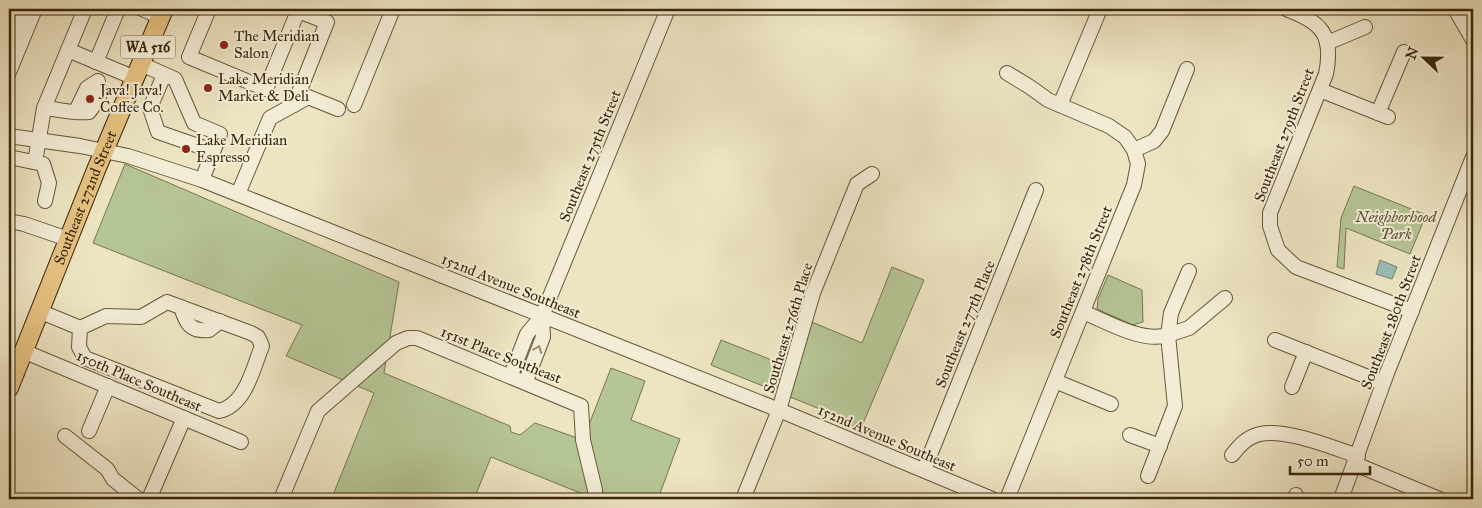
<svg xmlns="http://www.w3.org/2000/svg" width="1482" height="508" font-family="'IM FELL Great Primer',serif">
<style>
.green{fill:#b6c595;stroke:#787550}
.water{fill:#99beb4;stroke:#738170}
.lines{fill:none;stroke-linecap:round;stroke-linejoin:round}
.minor-casing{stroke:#665539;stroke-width:16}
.major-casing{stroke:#39250b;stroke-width:20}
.minor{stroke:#f3edd7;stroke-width:14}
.major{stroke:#e6c281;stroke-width:18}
.oneway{stroke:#968971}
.poi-dot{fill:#8f2418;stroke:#f3edd7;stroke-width:2}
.labels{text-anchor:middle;stroke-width:4;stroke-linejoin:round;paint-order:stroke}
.shield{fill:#f3edd7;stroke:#716148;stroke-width:1}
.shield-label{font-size:14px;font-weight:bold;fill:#39250b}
.poi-label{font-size:15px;fill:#39250b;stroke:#f3edd7;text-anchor:start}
.street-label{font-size:15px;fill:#39250b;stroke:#f3edd7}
.park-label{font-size:15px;font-style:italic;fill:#584d2e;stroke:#f3edd7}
</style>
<rect width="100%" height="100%" fill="#ede4c2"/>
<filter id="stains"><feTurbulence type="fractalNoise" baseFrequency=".004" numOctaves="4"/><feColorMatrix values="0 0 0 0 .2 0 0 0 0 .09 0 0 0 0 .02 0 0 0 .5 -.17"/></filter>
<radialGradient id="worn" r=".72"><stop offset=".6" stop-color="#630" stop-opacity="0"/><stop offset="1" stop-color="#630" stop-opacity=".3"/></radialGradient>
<g class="green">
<path d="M125 164 399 282 384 373 510 426 511 432 520 435 535 423 583 440 611 368 645 381 631 420 680 439 658 499H595L491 457 474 499H344L333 495 374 393 286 356 302 325 93 243Z"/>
<path d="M1354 186 1426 215 1410 254 1346 228 1344 269 1337 267 1341 218Z"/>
<path d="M892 267 924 280 859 433 847 420 711 365 721 340 782 364 795 315 862 343Z"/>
<path d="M1108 275 1142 290 1143 322 1133 325 1097 309 1098 299Z"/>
</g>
<path class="water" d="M1380 260 1397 267 1392 279 1376 274Z"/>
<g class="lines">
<defs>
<g id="minor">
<path d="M142 9 161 17"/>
<path d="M209 9 189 57 266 89 298 11 294 9"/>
<path d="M1286 9C1321 22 1334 34 1326 74L1270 213V226L1278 250 1296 267 1412 311"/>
<path d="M1455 9 1473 40"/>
<path d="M9 42 23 9"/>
<path d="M1327 43 1365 27"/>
<path d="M68 50 135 78"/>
<path d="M96 62 118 9"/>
<path d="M141 64 175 79 194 123 220 134 202 180"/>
<path d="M9 72 35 9"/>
<path d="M1007 73 1030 87 1048 100 1109 126 1125 137 1134 150 1138 164 1134 185 1007 499"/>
<path d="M164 75 150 108 158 132 213 151"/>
<path d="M1320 90 1388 117"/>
<path d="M294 105 327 22 298 11"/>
<path d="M354 105 393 9"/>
<path d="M1060 105 1100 9"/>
<path d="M44 108C58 109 75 114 89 112L99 98 98 81 87 88 76 111"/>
<path d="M1378 113 1404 52"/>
<path d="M9 136 80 146 128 156 202 180 779 410 992 499"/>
<path d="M1134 150 1154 141 1162 131 1187 69"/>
<path d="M9 157 43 164 49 183 45 201"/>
<path d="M35 162 44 108 85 9"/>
<path d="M238 194 270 118 308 97 338 109"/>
<path d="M9 221 24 224 68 239"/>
<path d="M1189 271 1171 313 1168 335 1189 328 1225 298"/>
<path d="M181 307C186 323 190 332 209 330L220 321"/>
<path d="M39 311 80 328 79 347 85 358 219 411C246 405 253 368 262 346L258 337 251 333 167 302 141 317 106 316 80 328"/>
<path d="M1083 312C1108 322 1142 343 1168 335L1175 406 1148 476"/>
<path d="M1275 340 1383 383"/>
<path d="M23 351 241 442"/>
<path d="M511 375 527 334 542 316 668 9"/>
<path d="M526 381 543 337 542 316"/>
<path d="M1055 381 1111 404"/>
<path d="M1292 387 1306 352"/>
<path d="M89 431 108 386"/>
<path d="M1130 435 1160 446"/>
<path d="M65 436 107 469 113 479 138 499"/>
<path d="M1232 455C1240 445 1247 437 1260 434 1286 428 1333 448 1358 456"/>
<path d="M1355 464 1439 499"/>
<path d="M924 470 1036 190"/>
<path d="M149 499 184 418"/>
<path d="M281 499 318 411 396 343 408 338H417L581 406 583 440 595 490V499"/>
<path d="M743 499 779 410 813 293 857 184 872 174"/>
<path d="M1294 499 1296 495"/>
<path d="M1341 499 1387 373 1473 157"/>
</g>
<g id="major">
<path id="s1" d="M9 388 96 170 164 9"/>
</g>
</defs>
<use href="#minor" class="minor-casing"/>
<use href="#major" class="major-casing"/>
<use href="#minor" class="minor"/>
<use href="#major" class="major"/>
</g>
<defs><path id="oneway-chevron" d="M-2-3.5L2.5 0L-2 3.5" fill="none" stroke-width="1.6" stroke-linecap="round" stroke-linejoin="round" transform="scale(1.25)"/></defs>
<use class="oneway" href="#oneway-chevron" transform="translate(538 349) rotate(-69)"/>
<g class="poi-dot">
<circle cx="224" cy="45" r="5"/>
<circle cx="208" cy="88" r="5"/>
<circle cx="90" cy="99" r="5"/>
<circle cx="186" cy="149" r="5"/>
</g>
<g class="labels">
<rect class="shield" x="120.5" y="35.5" width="55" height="23" rx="4"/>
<g class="shield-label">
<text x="148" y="52">WA 516</text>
</g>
<g class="poi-label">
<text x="234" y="41">The Meridian<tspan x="234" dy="17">Salon</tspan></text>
<text x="218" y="84">Lake Meridian<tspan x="218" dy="17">Market &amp; Deli</tspan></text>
<text x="100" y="95">Java! Java!<tspan x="100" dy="17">Coffee Co.</tspan></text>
<text x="196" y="145">Lake Meridian<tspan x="196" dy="17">Espresso</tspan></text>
</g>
<g class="street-label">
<text transform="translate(1284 135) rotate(-69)" y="5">Southeast 279th Street</text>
<text transform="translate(590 156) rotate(-68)" y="5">Southeast 275th Street</text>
<text dy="5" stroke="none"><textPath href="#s1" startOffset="205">Southeast 272nd Street</textPath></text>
<text transform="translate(1081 272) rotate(-68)" y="5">Southeast 278th Street</text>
<text transform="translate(511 286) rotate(22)" y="5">152nd Avenue Southeast</text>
<text transform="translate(1391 322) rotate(-69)" y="5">Southeast 280th Street</text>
<text transform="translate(965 324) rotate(-68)" y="5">Southeast 277th Place</text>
<text transform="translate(788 328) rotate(-73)" y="5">Southeast 276th Place</text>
<text transform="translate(501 355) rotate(22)" y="5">151st Place Southeast</text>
<text transform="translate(139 381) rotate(23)" y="5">150th Place Southeast</text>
<text transform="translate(887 438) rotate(23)" y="5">152nd Avenue Southeast</text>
</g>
<g class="park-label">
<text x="1396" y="222">Neighborhood<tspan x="1396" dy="17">Park</tspan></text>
</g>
</g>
<rect width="1482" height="508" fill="none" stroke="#ede4c2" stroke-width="30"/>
<rect x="10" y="10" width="1462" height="488" fill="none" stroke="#39250b" stroke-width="2.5"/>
<rect x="15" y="15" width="1452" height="478" fill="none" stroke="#39250b"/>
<g transform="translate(1424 58) rotate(292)" stroke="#f3edd7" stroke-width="4" paint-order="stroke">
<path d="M0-4L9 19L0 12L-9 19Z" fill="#39250b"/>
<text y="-8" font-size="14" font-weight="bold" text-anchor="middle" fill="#39250b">N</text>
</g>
<path d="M1290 466v8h80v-8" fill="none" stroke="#39250b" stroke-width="2.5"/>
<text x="1297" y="466" font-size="15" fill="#39250b" stroke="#f3edd7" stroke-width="4" paint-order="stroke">50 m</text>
<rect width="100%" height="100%" filter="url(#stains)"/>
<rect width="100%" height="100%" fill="url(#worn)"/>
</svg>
